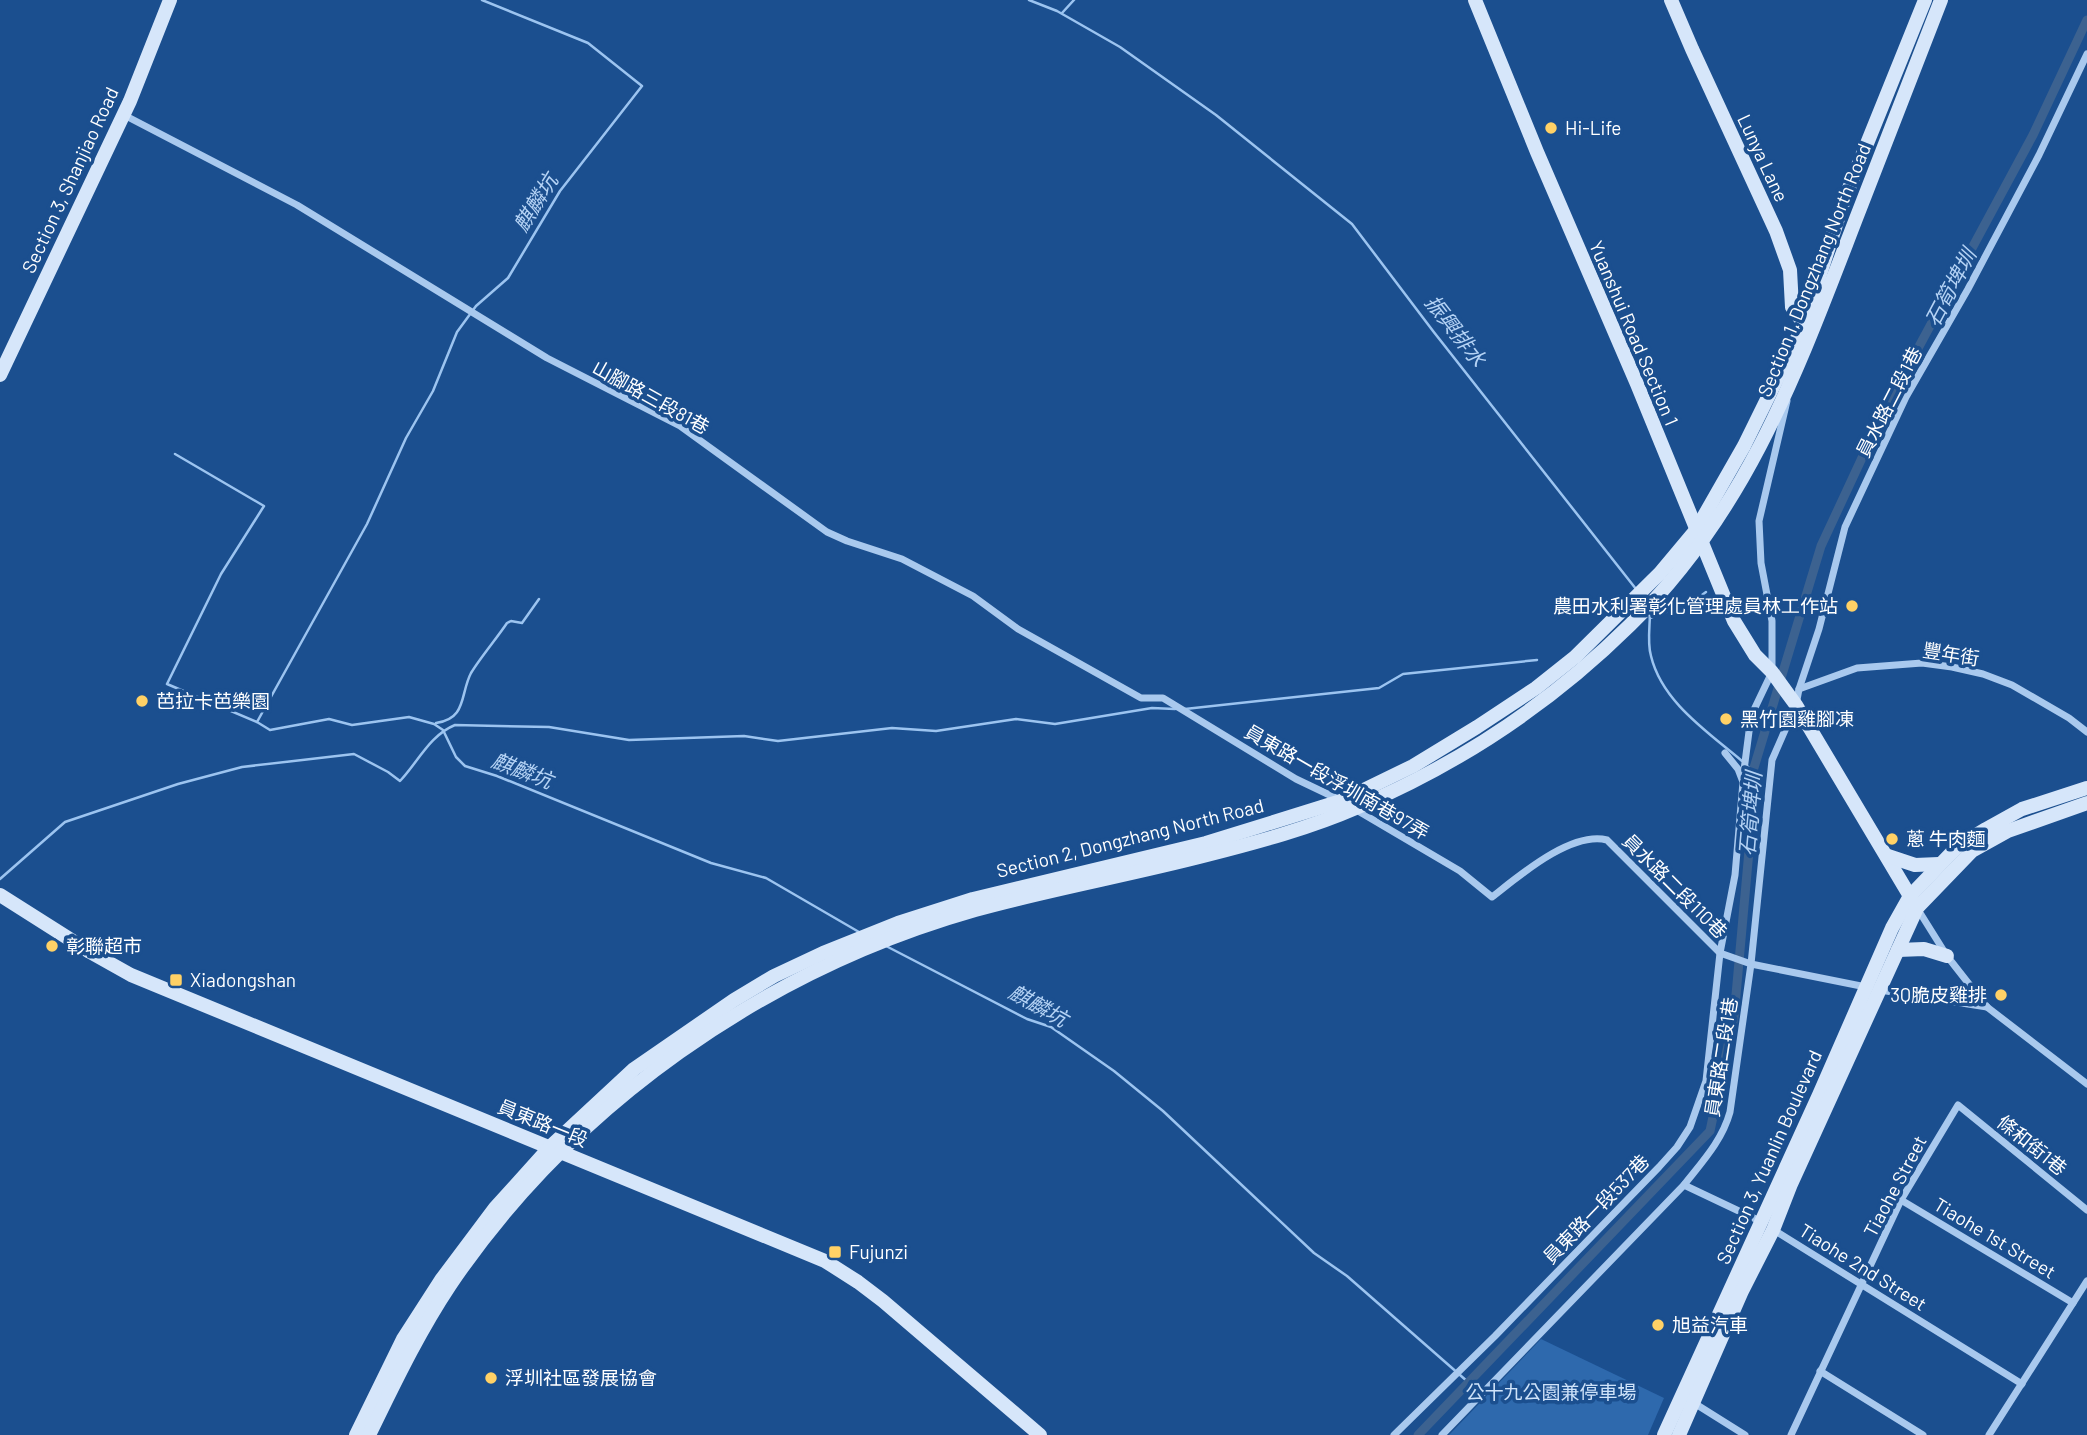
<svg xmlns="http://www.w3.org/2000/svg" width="2087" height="1435" font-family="Barlow,'Noto Sans TC',sans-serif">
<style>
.green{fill:#2e69ad}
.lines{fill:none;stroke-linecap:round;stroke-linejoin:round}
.stream{stroke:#9cc4f0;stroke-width:2.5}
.canal{stroke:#3c6290;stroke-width:9}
.street{stroke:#a9c9ee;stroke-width:7}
.secondary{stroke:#d6e6fa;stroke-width:14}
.poi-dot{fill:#ffd166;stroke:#1b4f8f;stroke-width:2.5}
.labels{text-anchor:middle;stroke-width:7;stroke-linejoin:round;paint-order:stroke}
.poi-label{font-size:19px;fill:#fff;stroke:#1b4f8f;text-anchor:start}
.street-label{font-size:19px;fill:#fff;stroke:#1b4f8f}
.park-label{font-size:19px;fill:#cfe3fa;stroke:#1b4f8f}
.water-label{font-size:21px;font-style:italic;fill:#b5d3f5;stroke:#1b4f8f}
</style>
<rect width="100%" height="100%" fill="#1b4f8f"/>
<path class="green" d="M1541 1339 1664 1398 1648 1435H1449Z"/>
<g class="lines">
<g class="stream">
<path d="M482 0 588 43 642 86 560 191 508 278 476 306 457 332 433 391 406 438 367 524 257 722 270 730 329 719 352 725 409 717 434 724 443 730 456 757 465 766 497 776 711 863 766 878 859 932"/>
<path d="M1029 0 1057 11 1120 47 1216 115 1352 224 1433 331 1636 589"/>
<path d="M1062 13 1074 0"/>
<path d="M175 454 264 506 221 574 167 684 257 722"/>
<path d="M1650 612C1650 626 1647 643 1651 656 1662 702 1708 732 1742 761"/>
<path d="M1650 618 1691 603 1706 592"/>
<path d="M1185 709 1379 688 1403 674 1537 660"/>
<path d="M436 723C467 719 460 694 471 673 480 658 497 638 507 623L511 621 522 623 539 599"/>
<path d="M1747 766 1753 771"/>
<path d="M0 879 65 822 178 784 242 767 354 754 388 772 400 781C418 762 430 735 455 725L549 727 629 740 744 736 778 741 892 728 936 731 1016 719 1055 724 1152 708 1175 709"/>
<path d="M886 946 1027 1019 1051 1027 1114 1071 1163 1111 1314 1253 1347 1276 1468 1382"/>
</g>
<path class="canal" d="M1418 1435 1710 1131 1734 1017 1755 784 1753 771 1821 546 1881 417 2033 135 2087 20"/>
<g class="street">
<path d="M124 115 297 205 547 358 680 426 827 532 847 541 902 559 973 596 1018 629 1141 698H1163L1296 779 1340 800"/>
<path d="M1799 689 1857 668 1922 663 1952 667 1983 674 2012 685 2069 718 2087 732"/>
<path d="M1743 778 1751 716 1772 672V621L1761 563 1759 521 1787 401"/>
<path d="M1353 808 1460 871 1492 897C1519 876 1571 831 1607 840L1720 953 1751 964 1866 987"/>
<path d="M1917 908 1947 956 1987 1007 2087 1084"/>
<path d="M1880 990 1987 1007"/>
<path d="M1684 1185 1762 1222"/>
<path d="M1901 1200 2073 1303"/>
<path d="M1772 1229 2022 1384"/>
<path d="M1820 1371 1923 1435"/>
<path d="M1694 1403 1745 1435"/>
<path d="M1394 1435 1495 1336 1659 1167 1677 1147 1690 1127 1706 1081 1720 953 1735 875 1743 782 1738 769 1725 753"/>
<path d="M1442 1435 1684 1185C1702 1162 1722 1141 1730 1112L1751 964 1772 760 1796 705 1799 689 1819 629 1845 527 1906 397 1968 289 2039 155 2087 54"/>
<path d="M1791 1435 1901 1200 1958 1105 2087 1210"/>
<path d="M1989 1435 2087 1281"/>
</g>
<g class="secondary">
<path d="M1475 0 1537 152 1637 384 1734 621 1755 655 1772 672 1796 705 1917 908"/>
<path d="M1671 0 1692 49 1776 231 1790 270 1792 307 1804 324 1810 328"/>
<path d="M0 375 130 101 170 0"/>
<path d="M1888 856 1915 865 1939 864"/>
<path d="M0 895 90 952 131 975 825 1261 858 1282 883 1301 1040 1435"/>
<path d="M1898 950 1924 949 1947 956"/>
<path d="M356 1435 403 1339 441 1280 495 1208 550 1147 634 1069 734 1000 774 976 823 953 898 923 973 899 1206 843 1341 801 1413 766 1477 727 1536 688 1575 657 1660 573 1696 530 1744 446 1804 324 1843 203 1925 0"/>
<path d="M369 1435C394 1384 418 1333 450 1285 573 1104 764 970 975 910 1051 889 1130 875 1207 855 1258 842 1310 828 1358 807 1459 764 1552 702 1630 625 1750 508 1800 363 1859 211 1886 141 1914 71 1941 0"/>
<path d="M1664 1435 1819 1095 1892 928 1910 896 1958 846 1986 829 2022 809 2087 788"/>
<path d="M1679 1435 1742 1291 1773 1230 1791 1184 1917 908 1972 851 2008 831 2087 803"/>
</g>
</g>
<g class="poi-dot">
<circle cx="1551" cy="128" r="7"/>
<circle cx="1852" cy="606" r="7"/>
<circle cx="142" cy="701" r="7"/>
<circle cx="1726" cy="719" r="7"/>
<circle cx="1892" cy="839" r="7"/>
<circle cx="52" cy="946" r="7"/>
<rect x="169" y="973" width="14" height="14" rx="3.5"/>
<circle cx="2001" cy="995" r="7"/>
<rect x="828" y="1245" width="14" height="14" rx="3.5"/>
<circle cx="1658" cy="1325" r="7"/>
<circle cx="491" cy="1378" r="7"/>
</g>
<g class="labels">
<g class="poi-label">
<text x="1565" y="135">Hi-Life</text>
<text x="1838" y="613" text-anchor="end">農田水利署彰化管理處員林工作站</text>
<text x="156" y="708">芭拉卡芭樂園</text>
<text x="1740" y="726">黑竹園雞腳凍</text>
<text x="1906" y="846">蔥 牛肉麵</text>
<text x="66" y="953">彰聯超市</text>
<text x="190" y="987">Xiadongshan</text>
<text x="1987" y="1002" text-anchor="end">3Q脆皮雞排</text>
<text x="849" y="1259">Fujunzi</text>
<text x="1672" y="1332">旭益汽車</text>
<text x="505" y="1385">浮圳社區發展協會</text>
</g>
<g class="street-label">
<text transform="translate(1763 158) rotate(65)" y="7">Lunya Lane</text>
<text transform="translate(70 180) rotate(-65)" y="7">Section 3, Shanjiao Road</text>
<text transform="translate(1814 270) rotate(-68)" y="7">Section 1, Dongzhang North Road</text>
<text transform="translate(1634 333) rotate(67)" y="7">Yuanshui Road Section 1</text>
<text transform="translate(651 397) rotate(29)" y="7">山腳路三段81巷</text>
<text transform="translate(1889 402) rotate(-63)" y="7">員水路二段1巷</text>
<text transform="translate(1951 654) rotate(9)" y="7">豐年街</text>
<text transform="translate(1337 782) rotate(30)" y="7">員東路一段浮圳南巷97弄</text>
<text transform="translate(1130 838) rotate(-14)" y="7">Section 2, Dongzhang North Road</text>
<text transform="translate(1675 886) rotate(45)" y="7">員水路二段110巷</text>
<text transform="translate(1721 1057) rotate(-81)" y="7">員東路二段1巷</text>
<text transform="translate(543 1123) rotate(22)" y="7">員東路一段</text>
<text transform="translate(2032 1145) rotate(39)" y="7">條和街1巷</text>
<text transform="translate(1769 1157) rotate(-66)" y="7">Section 3, Yuanlin Boulevard</text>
<text transform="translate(1895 1186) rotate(-62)" y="7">Tiaohe Street</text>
<text transform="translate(1596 1209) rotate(-46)" y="7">員東路一段537巷</text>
<text transform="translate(1995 1238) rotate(31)" y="7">Tiaohe 1st Street</text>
<text transform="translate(1863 1267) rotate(32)" y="7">Tiaohe 2nd Street</text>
</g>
<g class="park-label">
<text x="1551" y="1399">公十九公園兼停車場</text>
</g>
<g class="water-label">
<text transform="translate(536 203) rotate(-58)" y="7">麒麟坑</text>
<text transform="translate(1951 288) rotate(-62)" y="7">石筍埤圳</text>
<text transform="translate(1455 331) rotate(52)" y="7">振興排水</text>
<text transform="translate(522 771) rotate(21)" y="7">麒麟坑</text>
<text transform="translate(1751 814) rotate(-85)" y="7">石筍埤圳</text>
<text transform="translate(1038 1006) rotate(29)" y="7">麒麟坑</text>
</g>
</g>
</svg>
